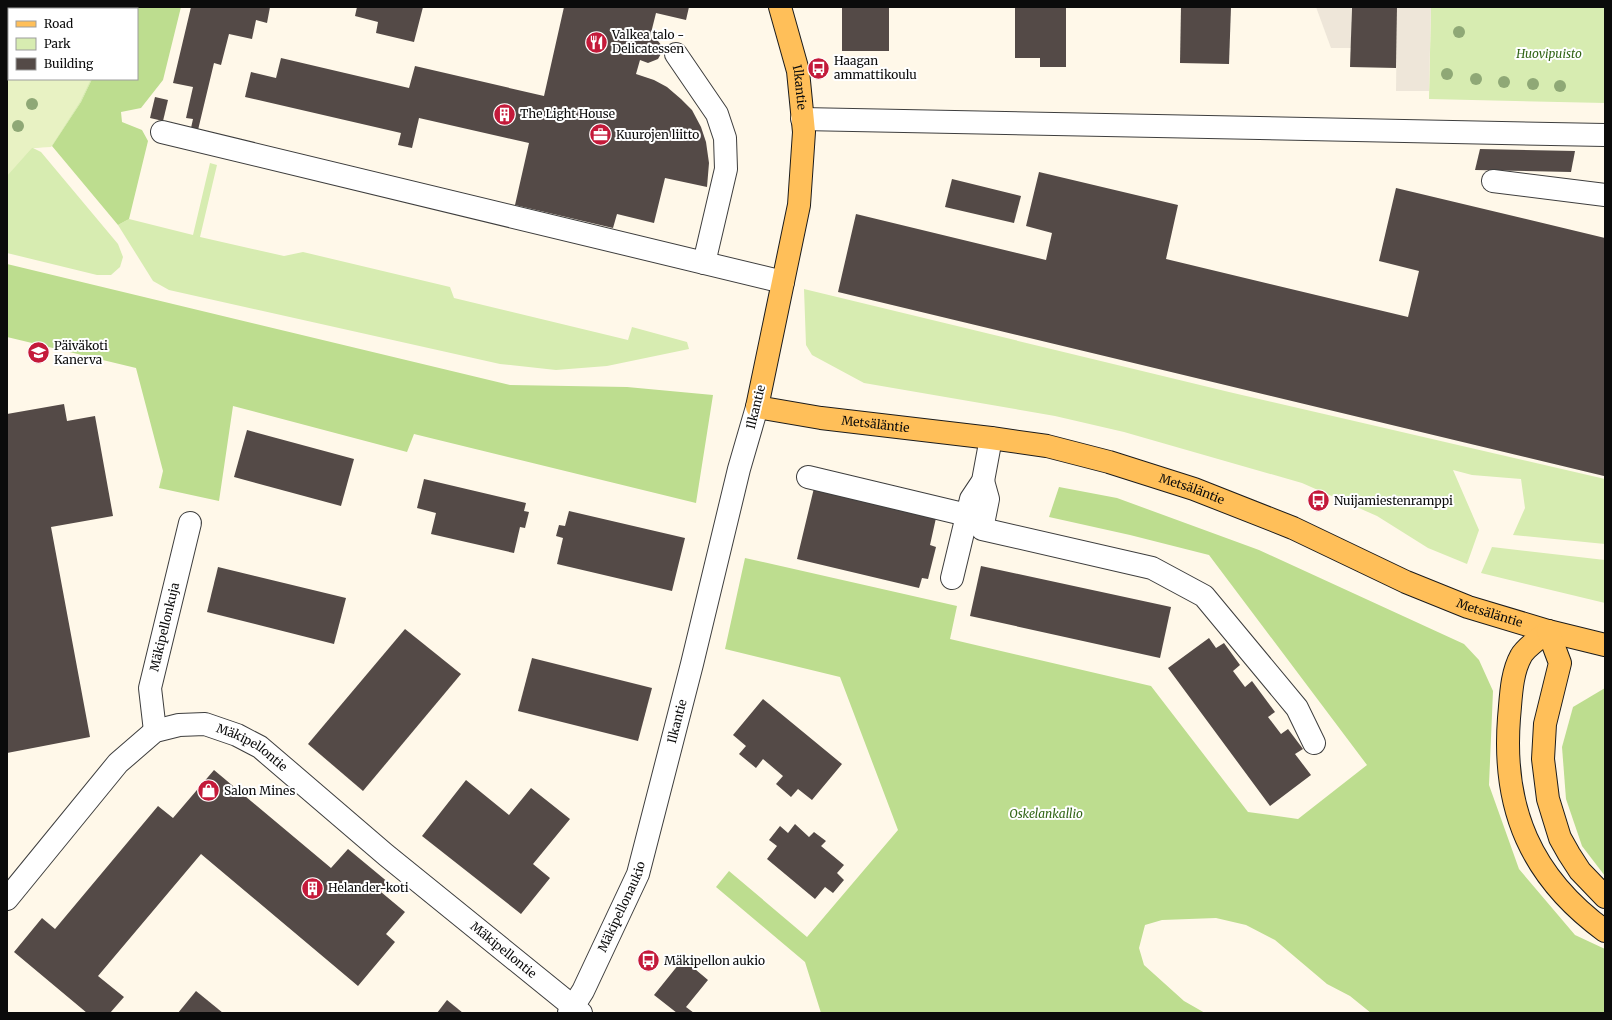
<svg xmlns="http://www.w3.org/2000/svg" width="1612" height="1020" font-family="Merriweather,serif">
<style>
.green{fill:#d7ecb1}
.forest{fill:#bddd8f}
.pitch{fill:#e8f2c3}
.plaza{fill:#eee6d9}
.building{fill:#544a47}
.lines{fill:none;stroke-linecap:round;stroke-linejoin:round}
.minor-casing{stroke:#3e3e3e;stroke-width:24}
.major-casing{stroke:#1c1c1c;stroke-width:24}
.minor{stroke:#fff;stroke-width:22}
.major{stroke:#ffbf59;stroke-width:22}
.tree{fill:#8fa876}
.labels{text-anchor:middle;stroke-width:4;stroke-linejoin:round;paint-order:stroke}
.poi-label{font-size:12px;fill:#0b0b0b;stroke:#fff;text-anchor:start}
.park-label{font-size:12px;font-style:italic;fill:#336618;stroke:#fff}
.street-label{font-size:12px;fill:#0b0b0b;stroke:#fff}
</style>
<rect width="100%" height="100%" fill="#fff8e9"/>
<g class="green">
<path d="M7 7H118L117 9H9V79H92L81 102 52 146 33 148 41 152 118 244 123 257 120 267 111 275H97L7 253Z"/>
<path d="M1431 7H1605V103L1429 99Z"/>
<path d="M210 163 217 165 200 237 284 256 303 252 450 287 454 298 628 340 632 327 687 342 689 349 607 366 556 370 500 364 169 290 153 281 118 225 129 219 193 235Z"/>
<path d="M804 289 1229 392 1605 479V544L1513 535 1525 508 1521 479 1472 475 1453 470 1479 530 1467 564 1428 548 1377 516 1302 483 1124 432 1055 416 864 383 812 355 806 345Z"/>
<path d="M1492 547 1605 560V603L1481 573Z"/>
</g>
<g class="forest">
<path d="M118 7H181L163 80 141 108 121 112 122 122 142 130 148 141 129 219 118 225 52 146 81 102 92 79H137V9H117Z"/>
<path d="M7 264 510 385 627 387 713 395 696 503 414 434 407 452 233 406 219 501 159 488 163 471 136 368 7 337Z"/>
<path d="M1059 487 1117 498 1259 550 1464 644 1479 660 1493 691 1489 785 1519 869 1575 935 1605 949V1013H1371L1350 996 1327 984 1275 940 1246 925 1216 918 1162 920 1145 925 1139 948 1144 965 1184 1001 1205 1013H821L805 962 716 887 729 871 807 937 898 830 840 677 725 649 745 558 957 606 950 639 1151 686 1248 812 1298 819 1367 765 1209 555 1130 535 1049 517Z"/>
<path d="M1605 688V876L1582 846 1566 799 1562 747 1573 707Z"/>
</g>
<path class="pitch" d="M7 7H117L116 9H9V79H91L80 102 51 147 32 148 7 176Z"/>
<g class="plaza">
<path d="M1316 7H1351V48H1331Z"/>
<path d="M1397 7H1431L1429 91H1396Z"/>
</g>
<g class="building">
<path d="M191 7H270L267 23 256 20 252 39 229 34 221 65 214 63 198 130 191 128 193 119 186 118 193 87 173 83Z"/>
<path d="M357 7H423L414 42 376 33 378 22 355 16Z"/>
<path d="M564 7H689L686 20 656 13 650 37 658 41 662 46V52L658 59 648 63 640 60 636 74 654 80 667 87 681 99 692 110 701 127 706 142 709 163 707 187 665 178 654 223 617 214 613 228 515 205 529 143 419 118 412 148 398 145 401 133 245 97 251 72 276 78 281 58 409 88 415 66 544 96Z"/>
<rect x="842" y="7" width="47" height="44"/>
<path d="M1015 7H1066V67H1040V58H1015Z"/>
<path d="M1181 7H1231L1229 64 1180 63Z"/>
<path d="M1352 7H1397L1396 68 1350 67Z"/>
<path d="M155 97 168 100 163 121 150 118Z"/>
<path d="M1480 149 1575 151 1571 172 1475 170Z"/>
<path d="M1039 172 1178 205 1166 259 1408 317 1419 271 1379 261 1396 188 1605 238 1604 476 838 292 856 214 1046 260 1052 233 1026 226Z"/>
<path d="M952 179 1021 196 1014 223 945 207Z"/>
<path d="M64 404 67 421 95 416 113 516 51 527 90 737 7 753V414Z"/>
<path d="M247 430 354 459 341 506 234 477Z"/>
<path d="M424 479 526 503 524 511 529 512 525 528 520 527 514 553 431 534 436 513 417 508Z"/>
<path d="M814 488 936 518 930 545 936 547 928 579 922 578 919 588 797 559Z"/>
<path d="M569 511 685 538 672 591 557 564 563 538 556 536 559 525 565 526Z"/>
<path d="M981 566 1171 607 1160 658 970 616Z"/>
<path d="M218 567 346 598 334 644 207 612Z"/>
<path d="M405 629 461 674 363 791 308 744Z"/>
<path d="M1209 638 1216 648 1224 643 1240 665 1233 671 1245 687 1252 681 1275 712 1268 717 1281 734 1288 729 1303 749 1295 754 1311 775 1270 806 1168 668Z"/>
<path d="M532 658 652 688 638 741 518 711Z"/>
<path d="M763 699 842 764 812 800 798 789 791 797 776 784 783 776 763 759 756 768 739 754 746 746 733 735Z"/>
<path d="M214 770 331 868 348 849 389 883 381 892 405 912 386 934 395 942 358 986 201 854 98 976 124 997 110 1013H87L14 952 42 918 55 929 158 806 173 818Z"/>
<path d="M466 780 509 815 531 788 570 819 533 864 550 878 521 914 422 836Z"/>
<path d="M795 824 809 837 814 832 826 841 821 846 844 865 837 873 844 880 833 893 825 887 815 899 767 859 777 846 769 840 780 826 788 833Z"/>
<path d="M683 959 708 980 686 1007 694 1013H677L654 995Z"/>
<path d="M196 991 223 1013H178Z"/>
<path d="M447 1000 463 1013H437Z"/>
</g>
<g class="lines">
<defs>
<g id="minor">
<path d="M676 54 717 114 725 138 726 169 704 263"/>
<path d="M802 119 1605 135"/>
<path d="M162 132 783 282"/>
<path d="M1493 181 1605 195"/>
<path d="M808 477 967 515"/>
<path d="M983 481 988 499 982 529 1152 568 1204 596 1297 708 1314 743"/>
<path d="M952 578 971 499 983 481 991 438"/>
<path id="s1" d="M155 731 150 688 190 523"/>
<path id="s2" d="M7 899 118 763 155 731 179 725 205 724 237 735 260 747 386 855 581 1013"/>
<path id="s3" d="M569 1013 583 991 638 874 692 664 739 469 757 407"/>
</g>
<g id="major">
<path id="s4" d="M780 7 798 71 804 132 799 205 757 407 821 418 991 438 1047 446 1109 462 1194 489 1293 528 1406 582 1468 607 1548 631 1605 645"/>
<path d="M1548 631C1541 637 1525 648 1521 656 1511 674 1511 698 1509 718 1502 809 1531 877 1605 931"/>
<path d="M1548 631 1560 663 1545 724 1543 759 1548 799 1560 838 1569 854 1580 871 1605 897"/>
</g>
</defs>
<use href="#minor" class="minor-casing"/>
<use href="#major" class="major-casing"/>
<use href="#minor" class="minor"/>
<use href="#major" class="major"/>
</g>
<g class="tree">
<circle cx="1459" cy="32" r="6"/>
<circle cx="1447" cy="74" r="6"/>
<circle cx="1476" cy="79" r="6"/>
<circle cx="1504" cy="82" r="6"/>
<circle cx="1533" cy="84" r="6"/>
<circle cx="1560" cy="86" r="6"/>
<circle cx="32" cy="104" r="6"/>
<circle cx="18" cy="126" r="6"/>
</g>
<defs>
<symbol id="restaurant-disc" viewBox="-11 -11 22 22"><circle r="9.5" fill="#c41a3a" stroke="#fff"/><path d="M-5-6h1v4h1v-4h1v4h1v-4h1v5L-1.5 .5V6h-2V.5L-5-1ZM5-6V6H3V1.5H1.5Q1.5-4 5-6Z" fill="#fff"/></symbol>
<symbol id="bus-disc" viewBox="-11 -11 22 22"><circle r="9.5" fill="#c41a3a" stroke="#fff"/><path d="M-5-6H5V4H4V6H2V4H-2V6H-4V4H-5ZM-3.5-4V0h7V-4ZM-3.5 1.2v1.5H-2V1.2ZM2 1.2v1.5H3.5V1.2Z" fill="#fff"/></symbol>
<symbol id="building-disc" viewBox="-11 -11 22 22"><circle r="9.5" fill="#c41a3a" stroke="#fff"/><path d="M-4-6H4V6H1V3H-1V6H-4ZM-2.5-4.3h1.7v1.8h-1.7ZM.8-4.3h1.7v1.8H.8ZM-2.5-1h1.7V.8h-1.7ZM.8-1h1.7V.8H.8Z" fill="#fff"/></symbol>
<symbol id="office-disc" viewBox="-11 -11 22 22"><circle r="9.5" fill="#c41a3a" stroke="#fff"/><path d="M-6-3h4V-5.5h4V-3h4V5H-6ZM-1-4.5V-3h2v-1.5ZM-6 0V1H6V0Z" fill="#fff"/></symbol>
<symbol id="school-disc" viewBox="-11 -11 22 22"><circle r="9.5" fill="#c41a3a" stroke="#fff"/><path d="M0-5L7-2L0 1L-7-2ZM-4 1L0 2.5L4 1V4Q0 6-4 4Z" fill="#fff"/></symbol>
<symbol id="shop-disc" viewBox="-11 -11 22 22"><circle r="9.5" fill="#c41a3a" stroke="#fff"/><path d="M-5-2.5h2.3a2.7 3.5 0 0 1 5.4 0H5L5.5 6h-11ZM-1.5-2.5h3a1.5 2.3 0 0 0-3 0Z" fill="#fff"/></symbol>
</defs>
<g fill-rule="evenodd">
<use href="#restaurant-disc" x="584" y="30" width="25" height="25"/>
<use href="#bus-disc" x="806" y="56" width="25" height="25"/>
<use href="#building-disc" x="492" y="102" width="25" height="25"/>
<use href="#office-disc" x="588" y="122" width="25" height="25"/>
<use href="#school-disc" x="26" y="340" width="25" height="25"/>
<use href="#bus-disc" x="1306" y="488" width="25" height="25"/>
<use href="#shop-disc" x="196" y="778" width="25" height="25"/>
<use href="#building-disc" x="300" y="876" width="25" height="25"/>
<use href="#bus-disc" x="636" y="948" width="25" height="25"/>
</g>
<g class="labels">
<g class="poi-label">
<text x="612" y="39">Valkea talo -<tspan x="612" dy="14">Delicatessen</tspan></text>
<text x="834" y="65">Haagan<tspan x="834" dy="14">ammattikoulu</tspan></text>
<text x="520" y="118">The Light House</text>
<text x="616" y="139">Kuurojen liitto</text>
<text x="54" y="350">Päiväkoti<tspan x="54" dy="14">Kanerva</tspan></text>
<text x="1334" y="505">Nuijamiestenramppi</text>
<text x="224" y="795">Salon Mines</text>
<text x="328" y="892">Helander-koti</text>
<text x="664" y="965">Mäkipellon aukio</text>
</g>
<g class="park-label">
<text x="1549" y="58">Huovipuisto</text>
<text x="1046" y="818">Oskelankallio</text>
</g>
<g class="street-label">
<text dy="4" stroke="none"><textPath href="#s4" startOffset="83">Ilkantie</textPath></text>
<text transform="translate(756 407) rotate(-76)" y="4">Ilkantie</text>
<text dy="4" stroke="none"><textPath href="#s4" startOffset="527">Metsäläntie</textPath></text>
<text dy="4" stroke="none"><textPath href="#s4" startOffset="851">Metsäläntie</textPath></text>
<text dy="4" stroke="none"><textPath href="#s4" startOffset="1174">Metsäläntie</textPath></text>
<text dy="4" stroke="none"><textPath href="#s1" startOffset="106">Mäkipellonkuja</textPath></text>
<text dy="4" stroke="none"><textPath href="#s3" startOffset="313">Ilkantie</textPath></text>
<text dy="4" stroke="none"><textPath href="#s2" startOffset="328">Mäkipellontie</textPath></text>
<text dy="4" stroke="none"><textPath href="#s3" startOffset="119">Mäkipellonaukio</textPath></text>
<text dy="4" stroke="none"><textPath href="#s2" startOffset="652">Mäkipellontie</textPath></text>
</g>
</g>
<rect width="1612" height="1020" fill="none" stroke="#0b0b0b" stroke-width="16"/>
<rect x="8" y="8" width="130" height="72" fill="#ffffff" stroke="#9d9d9d"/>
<rect x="16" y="21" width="20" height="6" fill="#ffbf59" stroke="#9d9d9d"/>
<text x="44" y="28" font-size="12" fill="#0b0b0b">Road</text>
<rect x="16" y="38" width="20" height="12" fill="#d7ecb1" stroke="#9d9d9d"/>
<text x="44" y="48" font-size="12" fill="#0b0b0b">Park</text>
<rect x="16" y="58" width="20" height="12" fill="#544a47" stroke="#9d9d9d"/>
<text x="44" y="68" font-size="12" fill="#0b0b0b">Building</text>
</svg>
